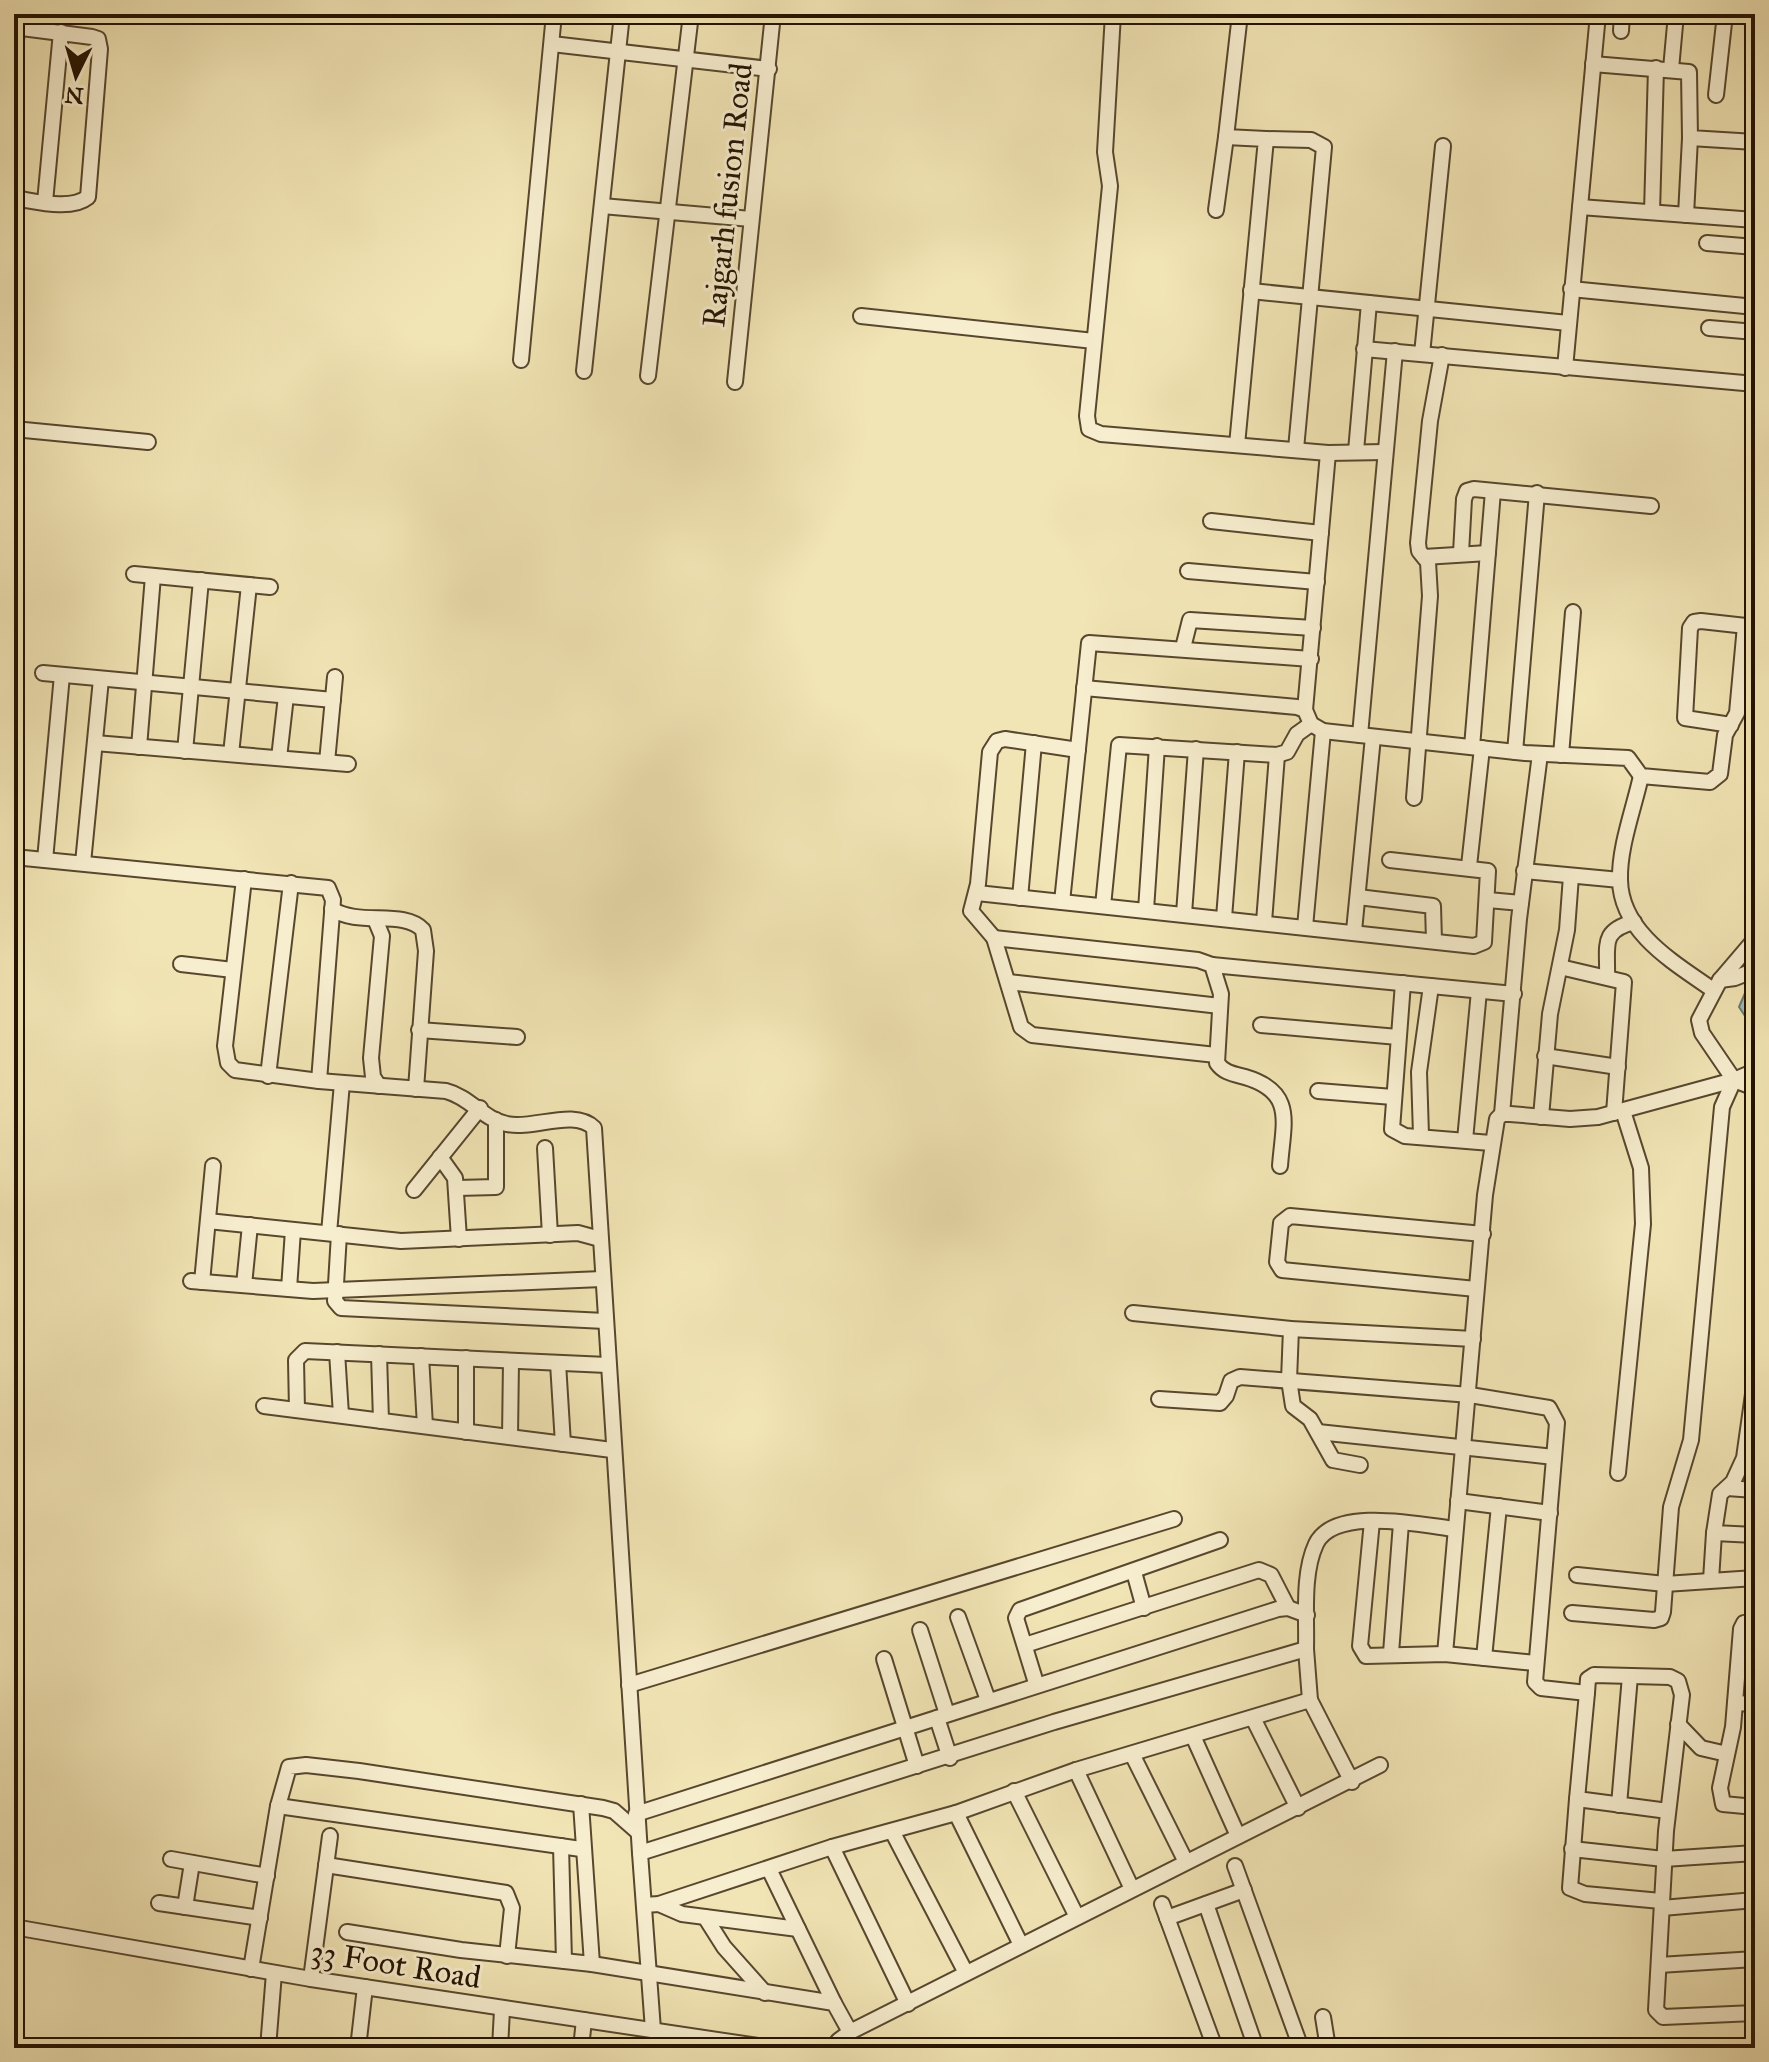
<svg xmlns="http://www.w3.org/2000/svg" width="1769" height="2062" font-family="'IM FELL Great Primer',serif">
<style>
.water{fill:#9ebdb7;stroke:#6d796e;stroke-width:2}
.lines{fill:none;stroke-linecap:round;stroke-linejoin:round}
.minor-casing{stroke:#57472e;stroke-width:18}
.minor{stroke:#f7eecf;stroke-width:14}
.labels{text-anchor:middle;stroke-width:6;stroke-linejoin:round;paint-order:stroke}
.street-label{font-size:32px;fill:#231201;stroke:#f7eecf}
</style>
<rect width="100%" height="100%" fill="#f2e5b5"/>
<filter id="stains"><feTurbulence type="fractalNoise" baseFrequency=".0025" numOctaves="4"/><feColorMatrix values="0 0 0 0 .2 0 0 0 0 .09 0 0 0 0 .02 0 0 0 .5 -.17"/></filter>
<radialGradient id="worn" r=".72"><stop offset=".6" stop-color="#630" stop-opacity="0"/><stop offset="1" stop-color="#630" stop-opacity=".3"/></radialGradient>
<path class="water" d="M1755 970V1031L1739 1007Z"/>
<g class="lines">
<defs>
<g id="minor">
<path d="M1113 14 1105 152 1110 186 1087 416 1089 429 1101 434 1328 453 1385 452"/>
<path d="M14 27 92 37 98 39 100 49 88 197C71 211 35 201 14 198"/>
<path d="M1621 31 1622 14"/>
<path d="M552 44 769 69"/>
<path d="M1593 64 1689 72 1690 138 1755 142"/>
<path d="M14 67 17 27"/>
<path d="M1671 69 1676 14"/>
<path d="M1716 95 1725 14"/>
<path d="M1266 139 1311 140 1324 147 1296 449"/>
<path d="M45 202 61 32"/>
<path d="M602 206 751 219"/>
<path d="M1580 207 1755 220"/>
<path d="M1216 210 1226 137"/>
<path d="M1652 212 1656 68"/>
<path d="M1686 215 1690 138"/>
<path d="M1707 243 1755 247"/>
<path d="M1571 289 1755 307"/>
<path d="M1251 291 1568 323"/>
<path d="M861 316 1094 341"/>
<path d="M1709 328 1755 332"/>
<path d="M1364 349 1755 384"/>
<path d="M1422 354 1443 146"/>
<path d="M521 360 554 14"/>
<path d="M1565 368 1598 14"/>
<path d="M584 371 622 14"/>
<path d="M648 376 691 14"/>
<path d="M735 382 773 14"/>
<path d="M14 429 148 442"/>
<path d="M1237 445 1266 139 1226 137 1240 14"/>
<path d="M1356 451 1369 303"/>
<path d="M1211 521 1321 533"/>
<path d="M1461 553 1464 499 1467 491 1474 489 1651 506"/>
<path d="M1424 557 1488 553"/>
<path d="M1188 571 1317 582"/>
<path d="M134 574 270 587"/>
<path d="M1183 648 1190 620 1313 628"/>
<path d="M43 673 333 700"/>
<path d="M1084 688 1297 707 1305 710 1311 724 1323 731 1525 753 1628 758 1641 776 1710 782 1720 774 1725 735 1737 713 1745 626"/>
<path d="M1305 710 1328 453"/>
<path d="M1731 725 1685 718 1690 628 1694 622 1701 621 1755 627"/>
<path d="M1360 735 1395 351"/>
<path d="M95 743 348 764"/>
<path d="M139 747 153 576"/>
<path d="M1472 747 1493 491"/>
<path d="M1078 750 1005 739 997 741 990 752 978 884 971 911 994 938 1021 1027 1032 1035 1216 1055"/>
<path d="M185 751 201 580"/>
<path d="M1515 752 1537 493"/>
<path d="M231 754 249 585"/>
<path d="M1561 755 1573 612"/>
<path d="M279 758 286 696"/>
<path d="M327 762 335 677"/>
<path d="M1641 776C1634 808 1619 847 1620 880 1621 933 1675 963 1713 990"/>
<path d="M1414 798 1430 596 1428 562 1419 551 1418 543 1430 421 1442 355"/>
<path d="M14 857 328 888 333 900 319 1081"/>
<path d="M45 860 62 675"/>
<path d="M83 863 101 679"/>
<path d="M1469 866 1482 748"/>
<path d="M1524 871 1620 880"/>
<path d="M244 879 225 1046 228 1063 235 1070 319 1081 446 1091C470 1097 484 1120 507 1124 533 1130 574 1108 594 1128L640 1853"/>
<path d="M977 893 1474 946 1484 942 1488 871 1390 860"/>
<path d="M1358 897 1433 906 1434 941"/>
<path d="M1020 898 1034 743"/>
<path d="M1488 900 1521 903"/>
<path d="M1062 902 1089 643 1311 659"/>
<path d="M1103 906 1119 745 1277 755 1287 752 1297 734 1311 724"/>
<path d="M332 909C359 927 403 909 423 930L426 951 416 1089"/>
<path d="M1146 910 1157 746"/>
<path d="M1184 914 1196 749"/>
<path d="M1224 918 1237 752"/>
<path d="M375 919 382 936 371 1058 373 1077 379 1086"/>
<path d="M1264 922 1277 755"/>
<path d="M1305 927 1323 731"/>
<path d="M1354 931 1373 737"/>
<path d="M994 938 1198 960 1212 965 1221 994 1217 1063C1224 1073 1234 1074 1245 1077 1296 1092 1283 1123 1280 1166"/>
<path d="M1755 939 1720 980 1699 1020 1702 1033 1734 1080 1755 1088"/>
<path d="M181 964 233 970"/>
<path d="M1212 965 1514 994"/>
<path d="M1560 967 1624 982 1614 1113"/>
<path d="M1607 976C1608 945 1600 931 1634 922"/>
<path d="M1720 980 1735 978 1755 970"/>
<path d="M1008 982 1220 1006"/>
<path d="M1403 983 1392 1129 1405 1136 1491 1143"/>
<path d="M1261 1025 1398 1037"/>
<path d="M419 1030 517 1037"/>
<path d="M1545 1056 1618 1067"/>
<path d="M268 1076 291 883"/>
<path d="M1318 1091 1393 1097"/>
<path d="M1502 1114 1519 919 1540 754"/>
<path d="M1541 1117 1550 1014 1567 930 1571 876"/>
<path d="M1421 1135 1419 1072 1431 986"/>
<path d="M1465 1140 1479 991"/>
<path d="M545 1148 550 1235"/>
<path d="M440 1157 455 1178 459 1239"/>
<path d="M457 1188 496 1187V1120"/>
<path d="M414 1190 480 1108"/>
<path d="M208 1221 401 1241 578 1233 600 1239"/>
<path d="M329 1233 342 1083"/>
<path d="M339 1234 335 1301 341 1308 605 1321"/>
<path d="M191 1281 313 1291 602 1279"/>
<path d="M202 1282 213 1166"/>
<path d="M244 1285 250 1225"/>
<path d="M289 1289 293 1230"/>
<path d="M1476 1289 1282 1270 1277 1262 1281 1223 1290 1216 1483 1234"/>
<path d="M1133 1313 1291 1329 1473 1339"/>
<path d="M1291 1329 1289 1380 1293 1406 1310 1419 1333 1460 1360 1465"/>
<path d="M337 1352 341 1415"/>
<path d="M379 1354 381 1421"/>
<path d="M421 1356 425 1426"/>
<path d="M558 1363 563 1444"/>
<path d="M1755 1380 1744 1458 1733 1482 1720 1494 1714 1533 1755 1535"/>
<path d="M1159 1399 1220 1403 1226 1396 1231 1381 1240 1377 1470 1395 1549 1408 1557 1423 1535 1682 1541 1688 1587 1693 1588 1679 1594 1675 1670 1677 1678 1681 1682 1695 1666 1831 1656 2010 1663 2017 1755 2013"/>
<path d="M264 1406 612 1450"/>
<path d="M297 1410 296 1360 305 1351 607 1365"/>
<path d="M466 1432V1358"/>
<path d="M1318 1432 1554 1457"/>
<path d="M510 1437 511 1361"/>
<path d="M1618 1473 1643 1224 1641 1168 1623 1111"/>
<path d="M1727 1488 1755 1490"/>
<path d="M1458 1501 1550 1513"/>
<path d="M1372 1521 1360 1646 1366 1656 1445 1654 1535 1663"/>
<path d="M1134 1572 1144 1608"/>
<path d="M1577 1575 1665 1584 1755 1578"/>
<path d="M1711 1580 1714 1533"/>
<path d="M1572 1613 1654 1620 1661 1618 1663 1612 1671 1507 1691 1440 1722 1107 1734 1080"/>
<path d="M958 1617 988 1700"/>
<path d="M1755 1621 1744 1623 1741 1629 1733 1727 1720 1788 1723 1804 1755 1807"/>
<path d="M920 1630 947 1714"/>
<path d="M1025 1645 1259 1570 1271 1575 1288 1608"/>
<path d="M1306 1649 1310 1700 1352 1782"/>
<path d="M1391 1653 1401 1523"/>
<path d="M1445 1654 1485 1195 1497 1119 1502 1114H1510L1570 1119 1598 1117 1734 1080 1755 1071"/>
<path d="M1484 1658 1499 1506"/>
<path d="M884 1659 917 1766"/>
<path d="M1036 1683 1016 1618 1020 1610 1220 1540"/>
<path d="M629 1685 1174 1519"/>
<path d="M1587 1693 1577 1799 1668 1811"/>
<path d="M1735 1703 1755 1704"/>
<path d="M937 1718 950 1758"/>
<path d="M1253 1718 1298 1808"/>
<path d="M1678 1724 1701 1748 1727 1754"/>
<path d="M1193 1736 1238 1836"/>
<path d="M1132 1754 1186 1862"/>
<path d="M1076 1770 1132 1889"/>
<path d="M1014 1791 1077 1917"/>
<path d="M1577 1799 1570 1888 1585 1894 1661 1901"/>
<path d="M581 1804 592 1964"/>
<path d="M1619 1805 1630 1676"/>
<path d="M278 1806 581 1849"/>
<path d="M956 1813 1021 1945"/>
<path d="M636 1814 1278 1609 1288 1608 1307 1615"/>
<path d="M892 1831 966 1973"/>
<path d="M561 1846 564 1961"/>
<path d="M832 1847 908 2004"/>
<path d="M1572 1849 1664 1859 1755 1853"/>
<path d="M171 1859 267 1876"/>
<path d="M326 1865 506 1893 512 1908 507 1956"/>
<path d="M1235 1866 1301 2048"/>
<path d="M769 1869 834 2003"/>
<path d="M159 1903 260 1918"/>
<path d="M659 1904 682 1914 798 1929"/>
<path d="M1162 1904 1215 2048"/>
<path d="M1206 1904 1256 2048"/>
<path d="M644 1905 659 1904 832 1847 956 1813 1076 1770 1310 1700"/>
<path d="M185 1907 192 1863"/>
<path d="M1662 1908 1755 1900"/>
<path d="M705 1917 724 1947 765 1993"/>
<path d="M1167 1918 1244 1890"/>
<path d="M14 1927 311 1979 771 2048"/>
<path d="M347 1932 461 1950 592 1964 834 2003 850 2032 838 2041V2048"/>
<path d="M1659 1965 1755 1959"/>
<path d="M251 1969 278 1806 289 1767 306 1765 359 1771 603 1808 614 1811 638 1832"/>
<path d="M311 1979 330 1836"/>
<path d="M1323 2017 1328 2048"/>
<path d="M653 2030 640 1853 1054 1722 1306 1649C1307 1617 1302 1574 1316 1544 1334 1506 1421 1525 1455 1529"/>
<path d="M850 2032 1380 1765"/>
<path d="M268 2048 274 1973"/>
<path d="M358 2048 365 1987"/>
<path d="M500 2048 502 2010"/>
<path d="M581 2048 584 2020"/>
</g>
</defs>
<use href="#minor" class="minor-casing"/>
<use href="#minor" class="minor"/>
</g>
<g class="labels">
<g class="street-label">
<text transform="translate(727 195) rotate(-84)" y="11">Rajgarh fusion Road</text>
<text transform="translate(396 1964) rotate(9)" y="11">33 Foot Road</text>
</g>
</g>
<rect width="1769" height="2062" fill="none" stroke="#f2e5b5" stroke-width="48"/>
<rect x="16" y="16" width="1737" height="2030" fill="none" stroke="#231201" stroke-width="4"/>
<rect x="24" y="24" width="1721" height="2014" fill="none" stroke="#231201" stroke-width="2"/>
<g transform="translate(76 76) rotate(185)" stroke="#f7eecf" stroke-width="6" paint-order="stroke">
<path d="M0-6L14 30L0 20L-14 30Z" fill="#231201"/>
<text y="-12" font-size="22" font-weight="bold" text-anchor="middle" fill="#231201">N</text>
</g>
<rect width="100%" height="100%" filter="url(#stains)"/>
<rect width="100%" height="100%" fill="url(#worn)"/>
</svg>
